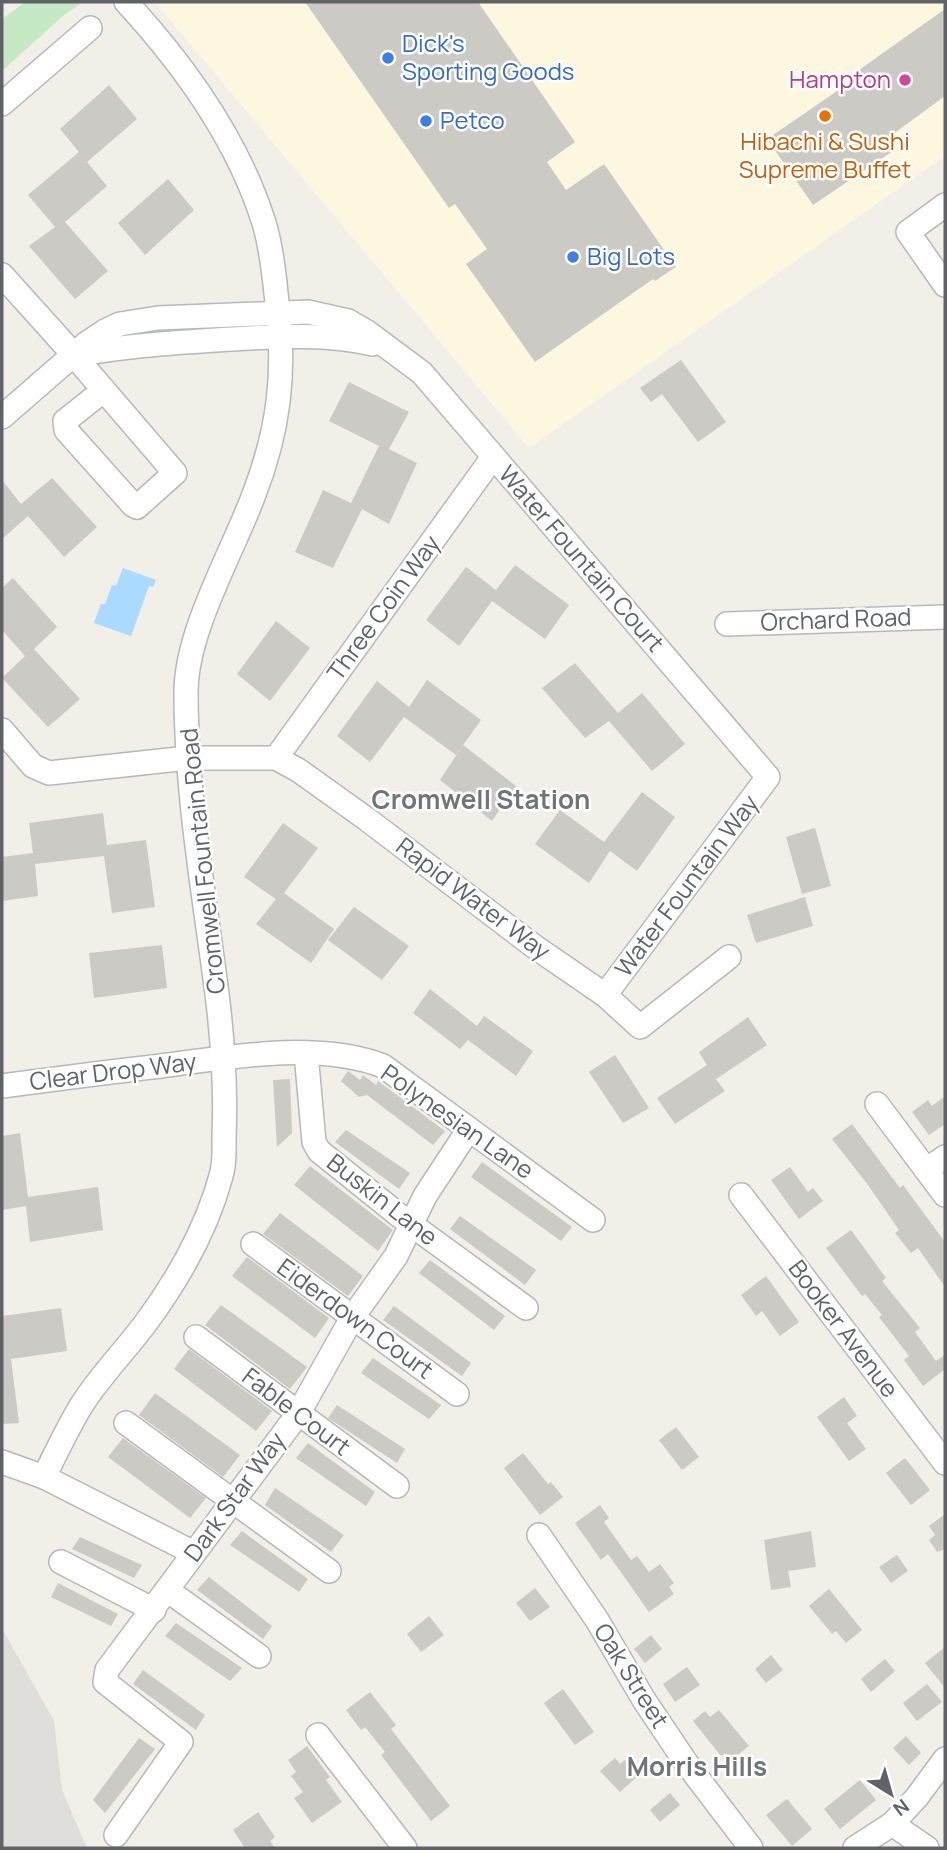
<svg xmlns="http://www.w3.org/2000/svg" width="947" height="1850" font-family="Manrope,sans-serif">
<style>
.commercial{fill:#fef7e0}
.industrial{fill:#e0deda}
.green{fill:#c5e8c5}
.water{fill:#aadaff}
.building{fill:#cccac5}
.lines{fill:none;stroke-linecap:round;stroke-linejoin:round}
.minor-casing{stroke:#b5b8bc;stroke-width:26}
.minor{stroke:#fff;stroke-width:23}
.shop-dot{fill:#3f7fe0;stroke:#fff;stroke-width:2.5}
.hotel-dot{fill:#d1479c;stroke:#fff;stroke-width:2.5}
.food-dot{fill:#e8710a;stroke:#fff;stroke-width:2.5}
.labels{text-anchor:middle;stroke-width:5;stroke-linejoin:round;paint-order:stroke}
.shop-label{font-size:24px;fill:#366cbe;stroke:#fff;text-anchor:start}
.hotel-label{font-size:24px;fill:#b23c85;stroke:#fff;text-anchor:end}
.food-label{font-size:24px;fill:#c56008;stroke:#fff}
.street-label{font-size:24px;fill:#5f6368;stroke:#fff}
.neighbourhood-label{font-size:26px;font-weight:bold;fill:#70757a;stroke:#fff}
</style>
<rect width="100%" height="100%" fill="#f1efe8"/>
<path class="commercial" d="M155 2H945V156L529 448Z"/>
<path class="industrial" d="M2 1632H4L54 1721 62 1790 87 1848H2Z"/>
<path class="green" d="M25 2H83L64 15 2 71V19Z"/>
<path class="water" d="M123 568 156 580 153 587 149 586 131 636 94 623 101 604H105L112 585 116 586Z"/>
<g class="building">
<path d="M305 2H478L575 142 547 162 566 190 604 164 676 267 655 281 653 279 535 362 466 264 487 249 455 204 449 208Z"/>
<path d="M945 9V96L885 140 893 151 813 205 767 139 862 74 859 70Z"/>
<path d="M109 85 137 119 87 162 107 186 65 222 108 271 75 299 29 246 55 227 28 195 79 152 60 129Z"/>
<path d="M168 179 194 210 145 255 118 223Z"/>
<path d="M681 360 726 422 698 442 662 394 651 402 640 388Z"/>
<path d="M349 382 409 412 389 449 417 463 389 524 362 509 333 568 295 552 323 490 351 503 379 446 329 421Z"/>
<path d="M52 478 97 527 64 557 28 516 2 539V480L21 504Z"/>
<path d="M515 565 569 605 545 639 492 601 459 646 426 620 466 567 496 590Z"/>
<path d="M13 578 57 627 34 649 80 699 48 727 2 678 25 656 2 630V588Z"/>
<path d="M276 621 310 648 270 701 237 674Z"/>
<path d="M575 663 618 713 642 693 685 744 652 771 609 721 585 738 542 688Z"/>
<path d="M427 680 481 720 456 755 404 717 370 762 337 736 377 681 409 707Z"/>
<path d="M463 745 516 786 492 821 440 780Z"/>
<path d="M642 792 675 817 637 871 610 851 589 883 535 844 560 810 604 842Z"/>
<path d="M103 813 107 845 146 840 155 907 112 913 104 856 35 864 38 896 2 901V857L33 853 29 823Z"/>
<path d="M283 823 318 848 284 893 334 929 311 963 256 924 276 899 244 877Z"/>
<path d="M815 828 831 886 802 894 786 837Z"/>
<path d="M805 897 813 926 756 943 747 915Z"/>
<path d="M354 907 409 946 382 980 328 940Z"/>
<path d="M162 945 167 988 94 998 89 953Z"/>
<path d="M430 989 477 1026 484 1016 533 1051 516 1076 468 1040 460 1049 413 1013Z"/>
<path d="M748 1017 767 1045 716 1079 725 1091 675 1124 657 1098 707 1065 699 1052Z"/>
<path d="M615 1055 649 1108 623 1123 589 1072Z"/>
<path d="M348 1071 360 1080 363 1075 376 1085 378 1081 445 1131 433 1145 367 1095 359 1097 341 1081Z"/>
<path d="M290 1079 292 1133 277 1147 273 1080Z"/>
<path d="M945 1096V1124L929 1135 912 1112 928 1100 932 1106Z"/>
<path d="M852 1124 900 1188 903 1185 945 1242V1287L918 1248 911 1253 895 1233 899 1230 868 1185 832 1139Z"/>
<path d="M346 1130 410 1173 399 1189 335 1142Z"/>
<path d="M20 1133 28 1197 98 1187 103 1230 30 1242 26 1206 2 1210V1136Z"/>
<path d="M482 1162 572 1227 561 1241 471 1177Z"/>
<path d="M310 1166 393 1230 378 1251 294 1185Z"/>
<path d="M790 1167 808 1192 813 1188 823 1201 799 1219 771 1180Z"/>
<path d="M280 1213 363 1276 348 1296 263 1234Z"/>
<path d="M460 1216 536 1270 525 1285 450 1229Z"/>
<path d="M851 1230 886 1278 882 1281 920 1328 915 1332 936 1361 945 1355V1369L923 1386 904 1360 909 1356 879 1317 882 1315 865 1294 862 1296 826 1248Z"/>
<path d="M247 1257 329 1318 315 1338 232 1276Z"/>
<path d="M430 1260 505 1316 494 1330 419 1273Z"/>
<path d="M766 1276 799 1322 780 1336 762 1311 756 1316 741 1295Z"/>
<path d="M221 1305 307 1367 290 1389 205 1325Z"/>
<path d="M394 1306 471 1363 462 1376 383 1320Z"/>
<path d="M61 1308 67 1351 11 1359 19 1423 2 1424V1316Z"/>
<path d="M189 1349 272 1411 256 1431 174 1369Z"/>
<path d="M373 1358 441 1405 429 1419 361 1373Z"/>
<path d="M155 1393 240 1455 223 1477 139 1415Z"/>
<path d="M844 1397 857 1416 847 1423 866 1449 849 1461 817 1417Z"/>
<path d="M337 1405 405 1449 397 1463 328 1418Z"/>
<path d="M676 1427 699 1457 682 1470 659 1440Z"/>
<path d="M123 1438 206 1498 190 1518 108 1457Z"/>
<path d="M308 1443 375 1492 366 1506 296 1458Z"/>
<path d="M523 1453 548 1484 551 1482 563 1497 540 1515 504 1468Z"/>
<path d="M905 1458 930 1490 911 1505 886 1473Z"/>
<path d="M275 1488 344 1535 331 1552 265 1505Z"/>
<path d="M600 1505 609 1518 604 1522 631 1560 637 1556 649 1572 660 1564 674 1583 669 1587 674 1594 649 1612 608 1554 601 1560 575 1523Z"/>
<path d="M945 1514V1549L937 1552 929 1540 935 1535 929 1526Z"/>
<path d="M242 1531 308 1579 299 1592 230 1545Z"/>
<path d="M811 1531 816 1567 788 1571 791 1587 771 1590 764 1540Z"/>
<path d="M80 1537 142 1565 134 1578 72 1549Z"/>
<path d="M897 1555 908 1571 891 1583 879 1567Z"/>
<path d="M209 1577 272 1626 263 1639 197 1590Z"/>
<path d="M58 1583 118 1614 111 1626 51 1597Z"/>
<path d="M535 1588 550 1607 530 1621 516 1603Z"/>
<path d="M829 1589 862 1630 846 1643 836 1631 832 1634 809 1606Z"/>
<path d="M429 1616 444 1635 421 1652 407 1634Z"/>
<path d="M176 1623 242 1668 230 1681 165 1636Z"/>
<path d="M651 1635 662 1649 645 1663 634 1649Z"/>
<path d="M945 1647V1688L925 1663Z"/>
<path d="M771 1655 783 1670 766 1683 755 1669Z"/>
<path d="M885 1659 895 1671 871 1692 861 1679Z"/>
<path d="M687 1667 700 1685 675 1702 663 1684Z"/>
<path d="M143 1670 205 1715 196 1730 133 1684Z"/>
<path d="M927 1684 942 1702 917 1721 903 1703Z"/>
<path d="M563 1689 594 1732 575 1745 544 1703Z"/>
<path d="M370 1692 396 1725 391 1729 450 1806 431 1821 381 1755 385 1752 365 1727 361 1730 346 1710Z"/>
<path d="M719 1710 749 1746 731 1760 725 1753 721 1756 693 1721 705 1711 710 1717Z"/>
<path d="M906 1736 921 1753 909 1765 893 1748Z"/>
<path d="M139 1738 155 1749 105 1813 93 1800Z"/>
<path d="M307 1746 330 1777 326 1780 342 1802 312 1823 294 1798 303 1792 291 1776 296 1772 288 1760Z"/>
<path d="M615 1758 620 1764 625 1760 639 1775 620 1792 600 1771Z"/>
<path d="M860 1780 876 1800 840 1829 824 1809Z"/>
<path d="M670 1793 680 1805 660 1822 650 1810Z"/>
<path d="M787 1799 812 1829 792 1846 766 1815Z"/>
<path d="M258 1812 275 1837 270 1841 275 1848H245L233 1830Z"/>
</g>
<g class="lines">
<defs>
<g id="minor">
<path d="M2 104 90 28"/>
<path d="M945 205 908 232 945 285"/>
<path d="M2 275 65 345 84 367 175 473 137 507 133 505 66 430 65 421 104 390"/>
<path d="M76 355C123 346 169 343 216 340 269 337 322 332 373 344"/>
<path d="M2 417 87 343 105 331 120 324 158 318 308 312 348 321 367 332 422 373 768 777 605 995"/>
<path d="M727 624 945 617"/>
<path d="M2 730 33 766 49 773 188 758H276L298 770 368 820 535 947 605 995 640 1027 729 957"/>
<path d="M276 758 493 457"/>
<path d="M306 1053 314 1142 319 1151 405 1220 526 1308"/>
<path d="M2 1086C55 1079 108 1072 161 1066 229 1057 318 1041 383 1066L593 1220"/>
<path d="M877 1104 945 1195"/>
<path d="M926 1170 945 1157"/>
<path d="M741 1195 945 1463"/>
<path d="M253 1244 457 1394"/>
<path d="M196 1337 397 1486"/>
<path d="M126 1423 329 1571"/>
<path d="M2 1462 44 1477 194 1553"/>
<path d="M44 1477C56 1453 67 1429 81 1406 99 1377 124 1352 145 1324 177 1281 207 1228 221 1176 225 1164 224 1150 224 1137 226 1088 223 1042 217 994 204 893 186 794 186 692 186 632 231 555 253 497 279 431 286 372 277 302 274 276 272 249 264 223 238 140 185 66 126 2"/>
<path d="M539 1535 597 1620 644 1700 687 1764 751 1848"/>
<path d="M61 1562 154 1610"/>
<path d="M167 1590 259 1656"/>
<path d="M318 1735 405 1848"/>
<path d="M892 1824 927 1848"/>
<path d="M116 1835 181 1742 105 1682 107 1670 298 1414 352 1318 396 1256 425 1196 469 1129"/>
<path d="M855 1848 892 1824 917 1797 945 1759"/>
</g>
</defs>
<use href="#minor" class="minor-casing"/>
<use href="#minor" class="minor"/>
</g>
<g class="shop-dot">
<circle cx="388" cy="58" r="7"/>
<circle cx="426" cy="121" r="7"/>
<circle cx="573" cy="257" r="7"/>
</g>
<circle class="hotel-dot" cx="905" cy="80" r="7"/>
<circle class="food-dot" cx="825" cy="116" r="7"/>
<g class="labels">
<g class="shop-label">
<text x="402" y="52">Dick's<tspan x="402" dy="28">Sporting Goods</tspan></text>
<text x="440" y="129">Petco</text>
<text x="587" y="265">Big Lots</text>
</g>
<g class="hotel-label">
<text x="891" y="88">Hampton</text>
</g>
<g class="food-label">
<text x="825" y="150">Hibachi &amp; Sushi<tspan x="825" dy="28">Supreme Buffet</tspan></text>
</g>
<g class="street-label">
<text transform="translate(581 559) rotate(49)" y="8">Water Fountain Court</text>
<text transform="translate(384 608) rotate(-54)" y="8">Three Coin Way</text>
<text transform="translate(836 620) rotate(-2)" y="8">Orchard Road</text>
<text transform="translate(203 861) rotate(-96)" y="8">Cromwell Fountain Road</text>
<text transform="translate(687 886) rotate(-53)" y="8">Water Fountain Way</text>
<text transform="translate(473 899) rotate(37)" y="8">Rapid Water Way</text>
<text transform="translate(113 1072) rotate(-7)" y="8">Clear Drop Way</text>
<text transform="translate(457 1122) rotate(35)" y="8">Polynesian Lane</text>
<text transform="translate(382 1200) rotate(38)" y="8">Buskin Lane</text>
<text transform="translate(355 1319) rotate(36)" y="8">Eiderdown Court</text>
<text transform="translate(843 1329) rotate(53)" y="8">Booker Avenue</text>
<text transform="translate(296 1412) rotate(37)" y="8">Fable Court</text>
<text transform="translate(235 1497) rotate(-54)" y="8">Dark Star Way</text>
<text transform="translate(631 1676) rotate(58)" y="8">Oak Street</text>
</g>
<g class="neighbourhood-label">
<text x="481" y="809">Cromwell Station</text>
<text x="697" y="1776">Morris Hills</text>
</g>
</g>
<rect width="947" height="1850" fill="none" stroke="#5f6368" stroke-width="7"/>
<g transform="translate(891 1794) rotate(143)" stroke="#ffffff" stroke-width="5" paint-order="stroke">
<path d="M0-5L12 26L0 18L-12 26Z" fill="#5f6368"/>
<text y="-10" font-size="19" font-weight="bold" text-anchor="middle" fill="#5f6368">N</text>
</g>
</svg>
